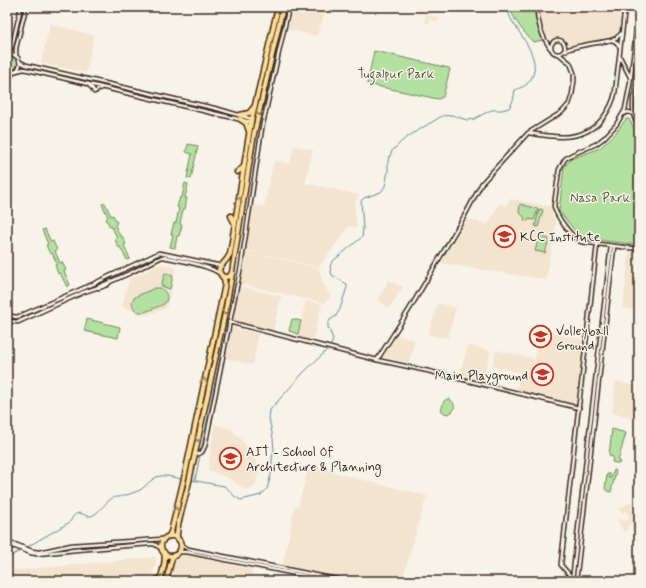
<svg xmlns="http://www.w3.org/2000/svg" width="646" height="588" font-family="Mynerve,sans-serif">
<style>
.built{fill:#f2e4cf}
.green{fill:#b2e1a0;stroke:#76865f}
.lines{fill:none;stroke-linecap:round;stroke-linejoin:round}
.stream{stroke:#648c92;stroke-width:1}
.minor-casing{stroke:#3b2a1e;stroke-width:5.5}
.major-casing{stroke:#3b2a1e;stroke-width:7}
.minor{stroke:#f7f3e8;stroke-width:2.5}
.major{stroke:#fedd96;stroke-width:4}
.oneway{stroke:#9c845a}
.labels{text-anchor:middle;stroke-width:3;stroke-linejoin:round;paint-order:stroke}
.park-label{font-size:13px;fill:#59583e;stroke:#f7f3e8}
.poi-label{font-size:13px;fill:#3b2a1e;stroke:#f7f3e8;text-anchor:start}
</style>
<rect width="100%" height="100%" fill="#f7f3e8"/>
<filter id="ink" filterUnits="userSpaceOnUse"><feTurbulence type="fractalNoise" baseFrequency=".025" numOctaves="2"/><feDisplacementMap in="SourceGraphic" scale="8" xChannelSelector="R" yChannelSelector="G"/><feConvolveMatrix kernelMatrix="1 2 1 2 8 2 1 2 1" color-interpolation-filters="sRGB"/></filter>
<g filter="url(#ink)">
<g class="built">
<path d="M292 7H300L325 13 322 23H321L317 36 287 29Z"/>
<path d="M540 7H624L621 29 617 35 611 37 570 46 562 40 558 39H552L548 37 541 23Z"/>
<path d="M426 14 432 15 434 16V17H438V21L431 20 432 18 430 17 429 23 424 22Z"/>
<path d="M50 24 94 35 86 73 41 63Z"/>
<path d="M294 146 313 150 305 183 359 195 354 204 357 228 349 226 319 267 246 250 253 205 264 207 274 160 290 164Z"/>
<path d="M510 199 552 207 553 214 552 215 556 222 546 280 441 263 467 219 488 224 500 203 506 206Z"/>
<path d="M244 250 319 268 322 280 330 296 325 303 239 284Z"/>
<path d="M629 251 639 253V310L623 308Z"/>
<path d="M161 264 176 268 166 308 147 315 122 307 129 279Z"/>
<path d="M389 280 403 287 389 308 377 300Z"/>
<path d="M239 286 281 296 273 331 233 321Z"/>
<path d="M306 301 322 304 313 340 297 337Z"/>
<path d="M438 303 456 308 448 338 428 335Z"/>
<path d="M231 327 258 334 253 365 225 358Z"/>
<path d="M538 328 583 340 576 405 516 391 521 373 492 366 496 350 535 359Z"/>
<path d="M397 335 415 340 409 363 383 357Z"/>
<path d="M468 345 491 351 482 383 459 377Z"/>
<path d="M616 381 639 387V420L612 413Z"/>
<path d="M215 424 231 429 242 440 260 468 255 486 246 490 226 477 208 470 211 447Z"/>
<path d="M309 466 427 496 418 525 402 581H347L282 568 295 506 298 507Z"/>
<path d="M631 502 633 506 630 508 634 513 639 510 637 507 639 506V531L634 534 632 530 633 529 631 526 632 525 631 523 628 525V526L627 527 628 529 624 532 617 520 621 518 623 522 630 518 626 511 622 513 619 509Z"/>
<path d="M182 554H186L252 569 251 581H174L175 579 173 578V573L171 572V566L173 560Z"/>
<path d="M157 557 151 581H7V571Z"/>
</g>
<g class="green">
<path d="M510 7H535C534 19 538 29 544 40L533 42C524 32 513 20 510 7Z"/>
<path d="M374 51 449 68 450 69 443 97 438 99 367 84Z"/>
<path d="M11 56C19 58 21 67 12 71L7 70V57Z"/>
<path d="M626 119H629L639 138V245L581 238 559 211 564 167 571 159 600 148 615 134Z"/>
<path d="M188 144 198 146 191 179 187 178 192 154 186 152Z"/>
<path d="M185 183 188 184 185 198H187L185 209H183L180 224 182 225 179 236H177L175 248 170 247 173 235 171 234 174 223H176L179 208 177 207 180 197H182Z"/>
<path d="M105 203 111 216 113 215 117 223 115 225 120 236H122L126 244 124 245 130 259 127 260 120 247H118L115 239 117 238 112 227H110L106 219 108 217 102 204Z"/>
<path d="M520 204 538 209 534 220 529 219 528 221 524 220 525 218 519 212Z"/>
<path d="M539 209 543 210 538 227 535 226Z"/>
<path d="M45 229 51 242 53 241 57 250 55 251 60 263 62 262 66 270 64 271 70 285 67 287 60 273 58 274 55 265 57 264 52 253 50 254 46 245 48 244 42 230Z"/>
<path d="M539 236 549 239 545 253 535 251Z"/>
<path d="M165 273 173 276 170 289 161 286Z"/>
<path d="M155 288H161C166 292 170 299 164 304 161 306 157 307 155 308 146 312 134 317 132 302L134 298 137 296Z"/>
<path d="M87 319 120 327 118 338 84 331Z"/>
<path d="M292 319 301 321 298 334 289 331Z"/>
<path d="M449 399C461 405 450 421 441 410 444 404 441 400 449 399Z"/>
<path d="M612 429 626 433 618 461 620 462 619 464 612 462 613 457 609 455Z"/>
<path d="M614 470 616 471 611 492 607 491 605 489 607 474H610L609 478H611Z"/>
</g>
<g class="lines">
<g class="stream">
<path d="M282 26 287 7"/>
<path d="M269 83 279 42"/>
<path d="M261 117 268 88"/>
<path d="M191 480 224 486 229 490 234 496 241 500 261 495 267 489 272 471V458L274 450 273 438 269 418 270 410 303 373 325 352 332 343 333 339 328 327V323L330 320 336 316 340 309 347 287V284L345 283 332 275C330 269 329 266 333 261L362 237 363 228 361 201 364 198 381 192 385 186 388 171V160L392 151 402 141 412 134 442 116 452 115 467 120 474 119 491 110H502L509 108 513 101 515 90C519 88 524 87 527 84 547 64 521 37 511 19 509 15 508 11 507 7"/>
<path d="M195 480 236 281"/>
<path d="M27 547 70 522C79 503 85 522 95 514 101 510 105 503 111 499 113 497 116 497 119 497 126 495 134 493 140 490 147 486 152 477 160 476 167 475 175 478 182 479"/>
<path d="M7 558 22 550"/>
</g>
<defs>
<g id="minor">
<path d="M537 7C537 23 541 35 550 48"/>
<path d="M635 7 636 24"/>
<path d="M639 7 630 84 625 110 616 125 604 138 596 144 571 155 565 159 561 166 559 170 554 206C556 216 572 238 581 242L639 249"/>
<circle cx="558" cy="47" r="7"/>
<path d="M612 40 616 42 620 47"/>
<path d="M639 42 634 85 633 107 634 117 639 128"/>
<path d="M564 51C579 44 596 44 612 40L616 38 622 33"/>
<path d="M7 54 12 46 21 7"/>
<path d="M7 55C24 51 24 76 7 72"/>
<path d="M16 56V48L26 7"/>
<path d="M620 57 630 77"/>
<path d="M20 62 26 65 218 109 252 119"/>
<path d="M16 71 24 69 251 122"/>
<path d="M88 84 93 89 94 92 101 88"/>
<path d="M7 88 9 79 14 72"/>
<path d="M623 114 628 112 634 114"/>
<path d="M529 133C556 138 584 142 603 118 609 110 613 103 615 93L625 7"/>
<path d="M99 288 107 285 109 283"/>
<path d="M7 315 16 317 20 316 93 284 159 253 165 254 221 266"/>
<path d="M7 321 18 322 84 292 96 288 130 273 162 257H164C179 260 208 265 219 273"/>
<path d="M229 322 377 360 428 371 579 408"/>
<path d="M377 360 409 310 465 215 482 183 528 133 562 112 569 104 572 95 574 81V73L570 63 565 59 559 54"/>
<path d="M194 456 202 452 205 446 241 266 262 128 289 7"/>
<path d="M7 543 17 545 32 551 39 552 72 545 164 539"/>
<path d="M181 545 188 549 345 581"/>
<path d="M7 546 16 547 31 553 37 554 75 550 149 544H154L162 549"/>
<path d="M178 552H187L331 581"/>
<path d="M573 579 561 565V563L597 245"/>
<path d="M154 581 161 576"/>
<path d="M572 581 611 246"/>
<path d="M576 581 614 247"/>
</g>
<g id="major">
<path d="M240 115 249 113 254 107"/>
<path d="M240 119 246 123 249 131"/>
<path d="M237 172 244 167"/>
<path d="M231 216 235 224"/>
<path d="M222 276C226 278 231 277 232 272L254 134 283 7"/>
<path d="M169 536 171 532 185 474 224 289 225 283 224 279 220 273 219 269 221 266 227 259 230 254 251 122 278 7"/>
<circle cx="171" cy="546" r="10"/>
<path d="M177 538V534L178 525 188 486 225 313 232 274"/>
<path d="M160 581C162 572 167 561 164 552"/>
<path d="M166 581 172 558 175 555"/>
</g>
</defs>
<use href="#minor" class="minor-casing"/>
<use href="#major" class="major-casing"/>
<use href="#minor" class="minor"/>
<use href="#major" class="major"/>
</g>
<defs><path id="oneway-chevron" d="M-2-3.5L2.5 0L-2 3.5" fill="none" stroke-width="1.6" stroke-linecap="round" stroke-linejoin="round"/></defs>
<g class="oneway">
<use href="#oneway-chevron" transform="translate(259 113) rotate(102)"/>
<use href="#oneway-chevron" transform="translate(239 200) rotate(-82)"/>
<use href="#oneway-chevron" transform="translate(225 312) rotate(101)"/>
<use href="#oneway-chevron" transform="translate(204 381) rotate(-78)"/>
<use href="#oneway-chevron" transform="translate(198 439) rotate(102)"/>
<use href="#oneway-chevron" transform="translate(176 510) rotate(-76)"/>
</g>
</g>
<defs>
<symbol id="university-ring" viewBox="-11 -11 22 22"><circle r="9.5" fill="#f7f3e8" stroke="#c8321e" stroke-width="1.5"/><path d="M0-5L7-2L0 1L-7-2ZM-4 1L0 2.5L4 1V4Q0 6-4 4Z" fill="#c8321e"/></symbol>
</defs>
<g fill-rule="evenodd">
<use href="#university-ring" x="492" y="224" width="25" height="25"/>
<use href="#university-ring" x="528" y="324" width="25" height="25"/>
<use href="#university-ring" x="530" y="362" width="25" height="25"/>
<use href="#university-ring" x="218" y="446" width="25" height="25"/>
</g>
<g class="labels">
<g class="park-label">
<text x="396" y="78">Tugalpur Park</text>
<text x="600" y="202">Nasa Park</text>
</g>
<g class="poi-label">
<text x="520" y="241">KCC Institute</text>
<text x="556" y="335">Volleyball<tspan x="556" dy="15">Ground</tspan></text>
<text x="528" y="380" text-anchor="end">Main Playground</text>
<text x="246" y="456">AIT - School Of<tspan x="246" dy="15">Architecture &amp; Planning</tspan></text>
</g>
</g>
<rect width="646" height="588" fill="none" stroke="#f7f3e8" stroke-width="24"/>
<rect x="12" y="12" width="622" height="564" fill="none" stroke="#3b2a1e" stroke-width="1.5" filter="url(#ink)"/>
</svg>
